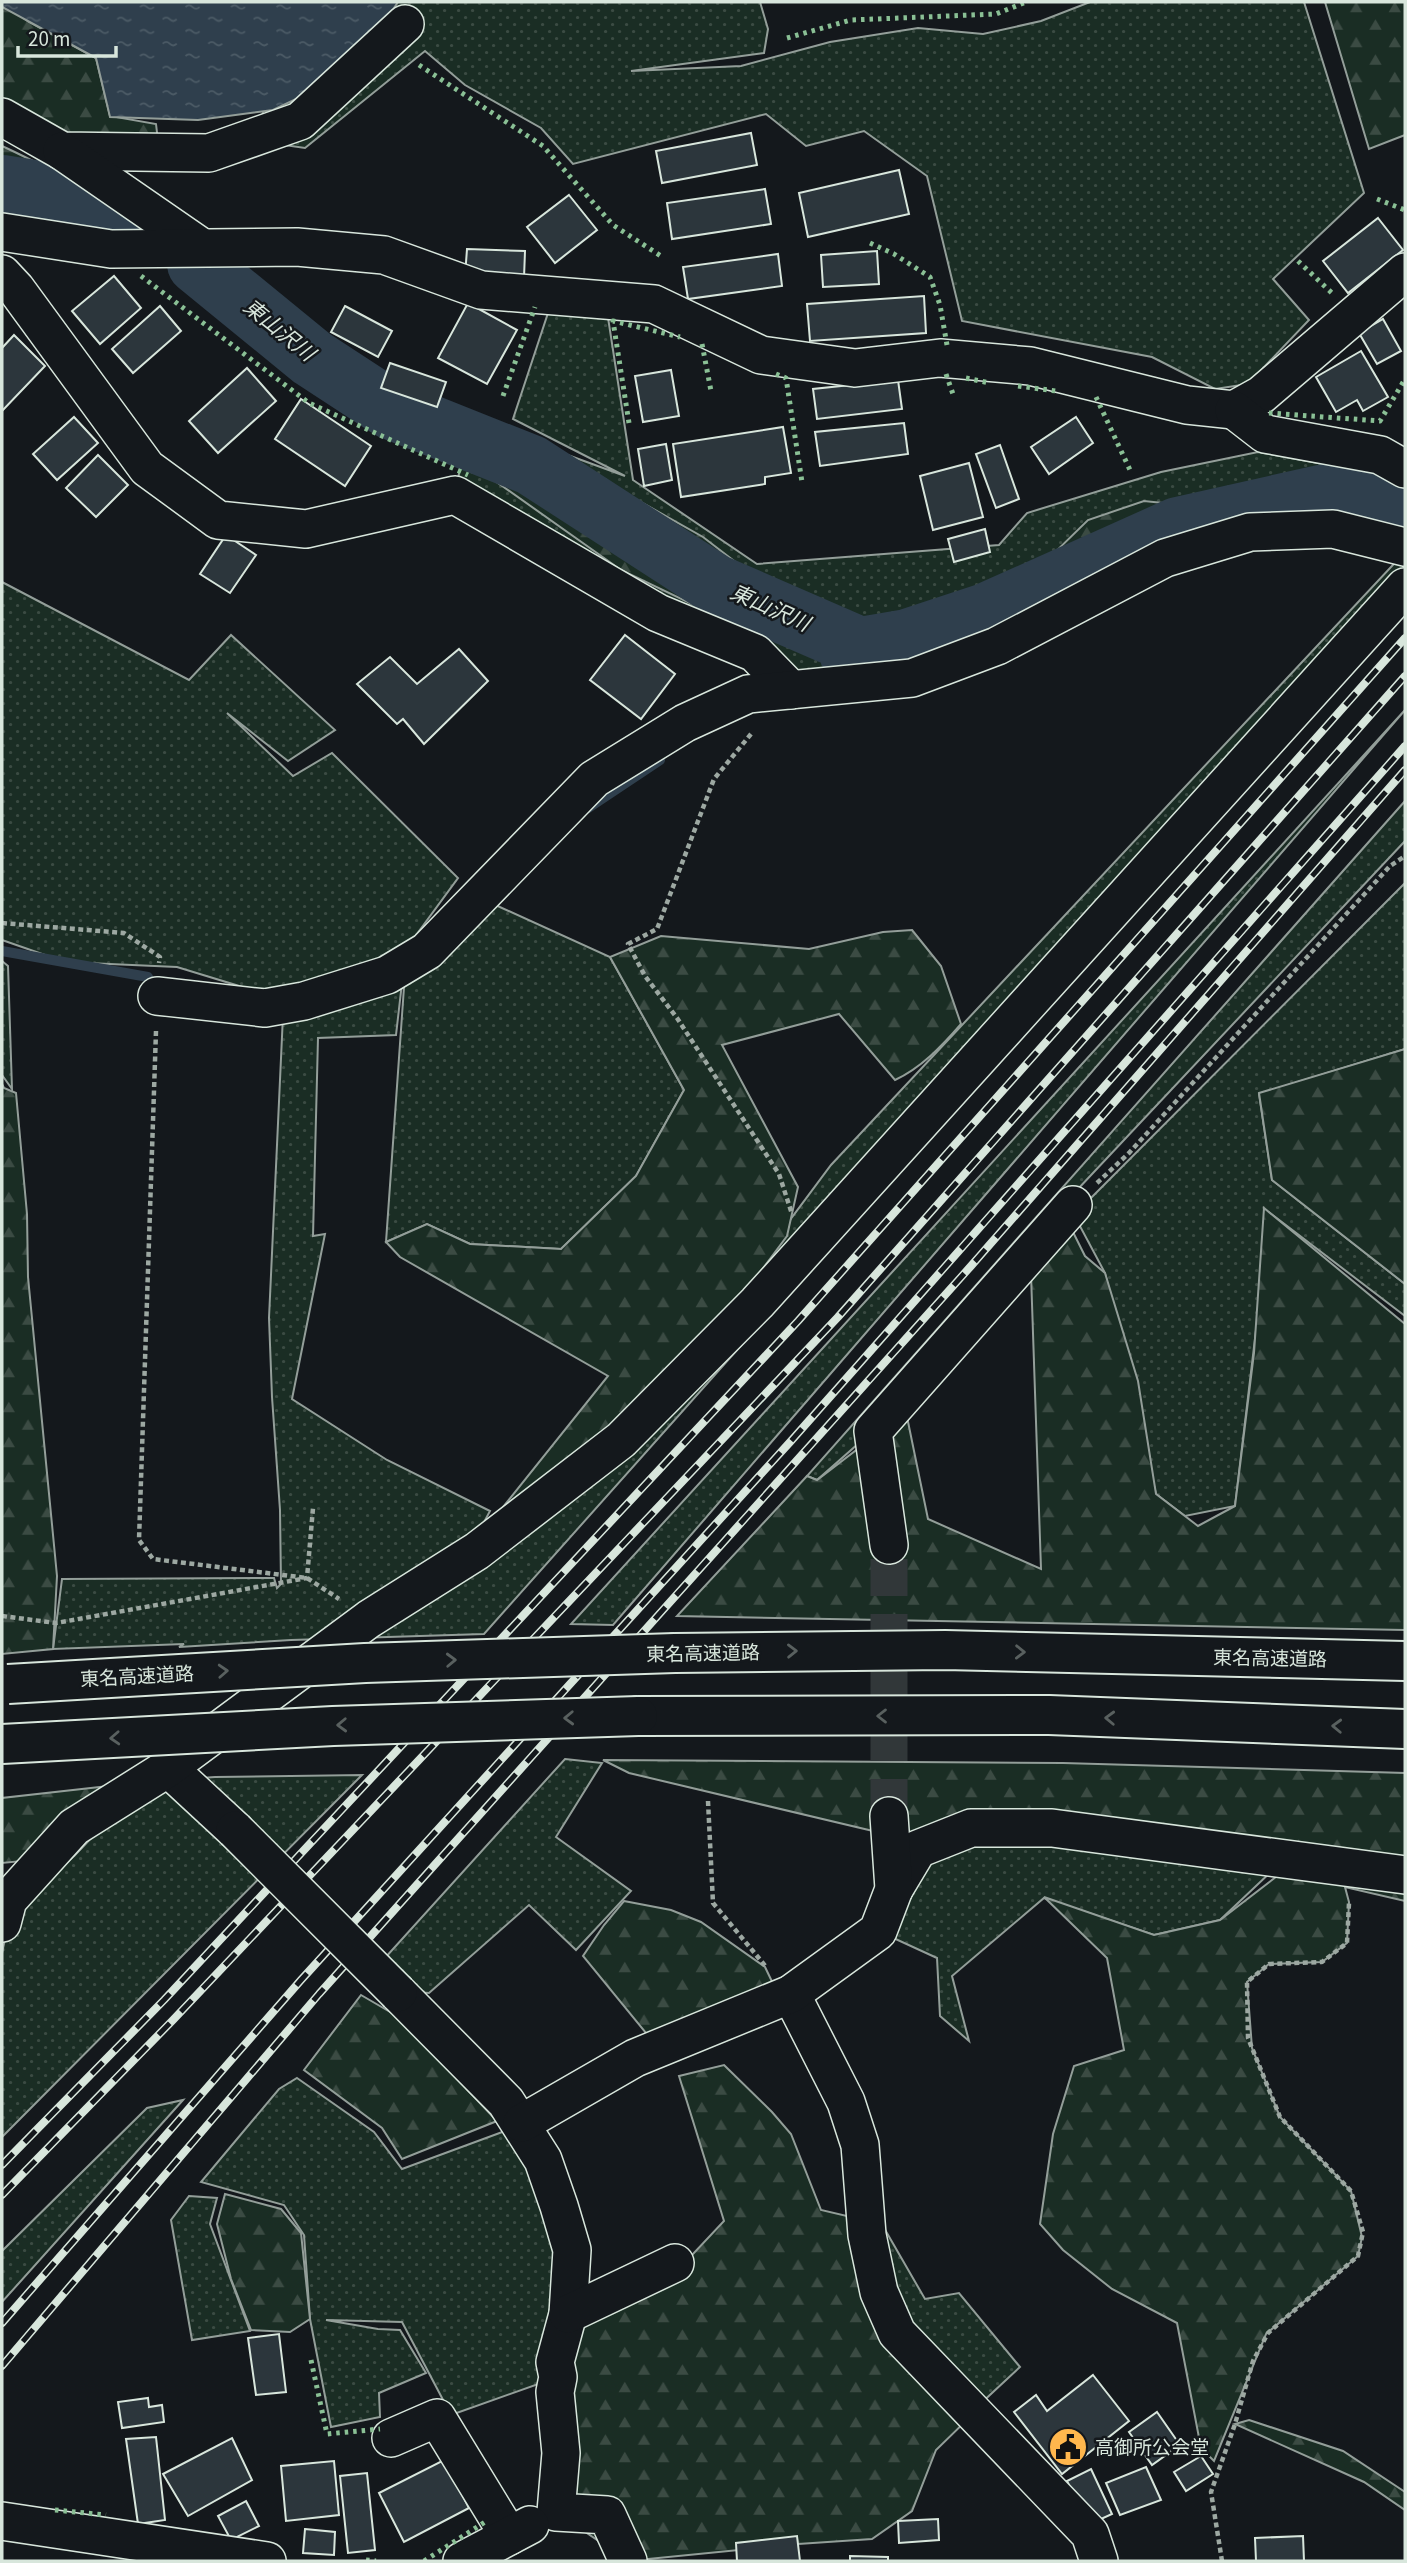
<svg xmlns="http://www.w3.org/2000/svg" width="1407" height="2563" font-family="'Source Sans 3','Noto Sans JP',sans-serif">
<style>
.grass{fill:url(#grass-dots);stroke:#939e99;stroke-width:2}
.forest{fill:url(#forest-firs);stroke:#939e99;stroke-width:2}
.water{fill:url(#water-ripples);stroke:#939e99;stroke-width:2}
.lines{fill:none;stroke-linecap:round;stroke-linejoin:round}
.stream{stroke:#2f3f4d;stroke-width:10}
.river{stroke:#2f3f4d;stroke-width:60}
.building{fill:#2c363c;stroke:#d8e6dc;stroke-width:2}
.minor-tunnel{stroke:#313739;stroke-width:37;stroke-dasharray:37 18;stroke-linecap:butt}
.minor-casing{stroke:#d8e6dc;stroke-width:40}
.highway-casing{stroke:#d8e6dc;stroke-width:42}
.path{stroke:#9da8a2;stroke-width:4.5;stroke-dasharray:5 3.5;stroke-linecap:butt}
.minor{stroke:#14181c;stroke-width:37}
.highway{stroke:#14181c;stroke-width:38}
.rail-casing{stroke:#d8e6dc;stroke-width:8}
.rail{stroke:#14181c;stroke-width:5;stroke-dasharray:16;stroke-linecap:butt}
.minor-bridge-casing{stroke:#d8e6dc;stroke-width:40;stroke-linecap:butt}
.highway-bridge-casing{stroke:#d8e6dc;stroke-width:42;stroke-linecap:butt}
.minor-bridge{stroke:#14181c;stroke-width:37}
.highway-bridge{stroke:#14181c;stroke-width:38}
.hedge{stroke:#8ac095;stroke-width:5;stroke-dasharray:3.5 5;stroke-linecap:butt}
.oneway{stroke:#59605f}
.labels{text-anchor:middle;stroke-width:5;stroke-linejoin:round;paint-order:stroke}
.street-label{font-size:19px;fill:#d8e6dc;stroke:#14181c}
.poi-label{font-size:19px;fill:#d8e6dc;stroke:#14181c;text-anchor:start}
.water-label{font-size:21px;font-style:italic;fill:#d8e6dc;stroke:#14181c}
</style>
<defs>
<pattern id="grass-dots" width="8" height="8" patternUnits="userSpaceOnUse" patternTransform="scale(1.75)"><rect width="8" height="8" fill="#1a2d24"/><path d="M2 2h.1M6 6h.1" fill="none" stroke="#3b4b43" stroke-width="1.8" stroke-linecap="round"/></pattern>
<pattern id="forest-firs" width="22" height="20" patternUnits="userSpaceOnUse" patternTransform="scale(1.75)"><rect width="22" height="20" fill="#1a2d24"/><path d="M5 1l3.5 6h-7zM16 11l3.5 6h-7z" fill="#3b4b43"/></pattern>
<pattern id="water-ripples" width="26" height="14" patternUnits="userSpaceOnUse" patternTransform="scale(1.75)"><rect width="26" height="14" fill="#2f3f4d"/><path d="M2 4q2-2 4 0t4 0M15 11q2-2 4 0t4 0" fill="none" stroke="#4c5b66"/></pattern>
</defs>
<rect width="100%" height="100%" fill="#14181c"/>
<g class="grass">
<path d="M385 2H760L768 29 764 53 631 71 741 66 830 42 918 28 983 34 1041 21 1090 2H1304L1364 193 1273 279 1309 320 1248 384 1215 389 1152 357 962 321 927 176 864 131 806 146 766 114 573 164 541 128 465 85 425 51 305 148 256 141 263 112 360 34Z"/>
<path d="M607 311 633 480 757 564 999 545 1027 513 1161 472 1258 452 1334 466 1405 494V540L1250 532 912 678 791 690 455 495 467 430 494 428 625 476 513 419 548 313Z"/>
<path d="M1405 552V600L484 1634 291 1640 179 1647 184 1644 53 1649 62 1579 274 1578 277 1588 281 1584 280 1510 272 1397 269 1318 283 1015 403 974 396 1035 318 1038 313 1236 325 1234 292 1399 387 1460 490 1511 482 1526 690 1354 831 1165Z"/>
<path d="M2 582 189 680 231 635 335 730 288 761 227 713 293 776 332 753 458 878 397 961 262 993 177 967 65 962 2 940Z"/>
<path d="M1405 710 613 1625 571 1624Z"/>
<path d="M1405 801V841L1062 1206 876 1428 817 1480 807 1476Z"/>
<path d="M1405 883V1049L1259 1094 1272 1180 1405 1284V1316L1270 1213 1235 1506 1185 1516 1156 1494 1105 1273 1074 1215Z"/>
<path d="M491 903 610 957 684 1090 636 1176 561 1249 470 1244 427 1224 386 1242 405 973Z"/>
<path d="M2 961 8 966 12 1089 2 1075Z"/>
<path d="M565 1759 602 1763 556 1837 631 1891 576 1950 529 1905 429 1993 415 1992 384 1959Z"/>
<path d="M362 1775 2 2137V1953L10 1916 74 1856 144 1782 215 1777Z"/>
<path d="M974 1832 1273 1870 1220 1920 1154 1935 1044 1898 952 1976 969 2041 940 2016 937 1958 878 1931 897 1885Z"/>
<path d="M297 2078 374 2132 402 2169 505 2131 547 2184 560 2246 558 2377 451 2415 402 2322 326 2320 378 2329 400 2330 426 2373 379 2393 380 2417 331 2427 310 2319 304 2235 284 2205 201 2182 279 2089Z"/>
<path d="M183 2100 2 2302V2251L147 2108Z"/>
<path d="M189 2196 217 2198 210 2224 250 2331 192 2340 171 2220Z"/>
<path d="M876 2214 925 2299 959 2293 1020 2367 978 2406 900 2322Z"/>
</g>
<g class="forest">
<path d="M1325 2H1405V135L1369 149Z"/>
<path d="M2 3 29 22 96 58 110 116 156 124 160 158 60 150 2 114Z"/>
<path d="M2 146C50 168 96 195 144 217L131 227 2 206Z"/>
<path d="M481 453 584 470 703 537 755 577 750 632 621 570 491 478Z"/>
<path d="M1319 484 1370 489 1405 500V519L1325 508 1000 606 1088 520 1144 501 1192 506Z"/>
<path d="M912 930 941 966 961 1024C942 1046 921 1068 895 1080L839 1014 722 1045 798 1187 787 1236 738 1302 650 1397 491 1522 608 1376 400 1257 386 1242 427 1224 470 1244 561 1249 636 1176 684 1090 610 957 661 936 809 949 883 932Z"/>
<path d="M1405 1049V1284L1272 1180 1259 1093Z"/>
<path d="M2 1084 4 1088 16 1093 27 1214 28 1277 57 1576 53 1649 2 1654Z"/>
<path d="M1264 1208 1405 1324V1630L677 1616 807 1476 817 1480 906 1412 928 1519 1041 1569 1031 1274 1070 1226 1085 1256 1105 1273 1138 1381 1156 1494 1198 1526 1235 1506 1254 1353Z"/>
<path d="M603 1760 1063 1763 1405 1773V1901L1345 1887 1349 1902 1347 1943 1322 1962 1269 1964 1247 1982 1252 2048 1280 2117 1351 2191 1362 2237 1358 2256 1266 2334 1214 2461 1201 2448 1177 2323 1112 2289 1063 2250 1040 2224 1053 2134 1074 2066 1124 2050 1107 1958 1044 1897 1154 1935 1220 1920 1281 1873 1066 1821 915 1841 629 1773Z"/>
<path d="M144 1782 74 1856 2 1863V1798Z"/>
<path d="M624 1901 671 1910 701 1922 765 1967 778 1994 655 2044 583 1956 604 1925Z"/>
<path d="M361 1995 397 2016 497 2121 402 2159 382 2128 304 2070Z"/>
<path d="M724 2065 772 2112 791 2134 821 2210 864 2220 872 2287 971 2416 936 2450 912 2511 872 2539 798 2544 628 2561 556 2512 559 2330 678 2270 724 2221 679 2076Z"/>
<path d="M225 2194 281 2209 301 2233 310 2319 290 2332 251 2330 231 2279 217 2224Z"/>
<path d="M1249 2420 1343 2451 1405 2492V2510L1364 2482 1235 2424Z"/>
</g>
<path class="water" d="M2 2H398L351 73 273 110 198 120 110 117 96 58 2 7Z"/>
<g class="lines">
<g class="stream">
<path d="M826 663 860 647"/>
<path d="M588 808 660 760"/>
<path d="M2 951 148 977"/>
</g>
<g class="river">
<path d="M2 185 97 200 139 225"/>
<path d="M197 264 312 358 390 409 531 465 715 584 860 647 907 639 986 613 1178 527 1325 494 1405 508"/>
</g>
</g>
<g class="building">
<path d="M751 133 757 165 662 183 656 151Z"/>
<path d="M899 170 909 214 808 237 799 193Z"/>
<path d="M765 189 771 224 672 239 667 203Z"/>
<path d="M569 195 597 230 555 263 527 227Z"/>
<path d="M1378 218 1403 250 1348 293 1323 261Z"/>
<path d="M467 249 525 251 524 278 465 276Z"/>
<path d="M877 251 879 284 823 287 821 255Z"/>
<path d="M778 254 782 286 688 299 683 267Z"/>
<path d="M114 276 141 308 100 344 72 311Z"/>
<path d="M924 296 926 333 810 341 807 304Z"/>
<path d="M468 303 517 330 487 384 438 358Z"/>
<path d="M160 306 181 331 133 373 112 349Z"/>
<path d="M345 306 392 331 378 357 331 332Z"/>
<path d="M1383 319 1401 351 1377 364 1359 333Z"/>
<path d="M14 335 45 366 2 411V348Z"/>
<path d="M1361 351 1388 397 1363 411 1357 400 1336 412 1316 377Z"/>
<path d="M390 363 446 382 437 407 381 388Z"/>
<path d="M247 368 276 401 218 453 189 421Z"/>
<path d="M671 370 679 416 643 422 635 376Z"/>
<path d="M898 380 902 409 817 419 813 389Z"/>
<path d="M301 399 371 446 345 486 275 439Z"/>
<path d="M74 417 98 443 57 480 33 454Z"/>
<path d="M1076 417 1093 443 1049 474 1031 447Z"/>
<path d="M904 423 908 454 820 466 815 432Z"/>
<path d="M783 427 791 473 765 477V484L681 497 673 444Z"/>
<path d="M666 444 672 480 644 486 638 449Z"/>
<path d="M1000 445 1019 499 996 508 976 454Z"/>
<path d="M98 455 128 485 96 517 66 488Z"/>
<path d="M969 463 983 517 933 530 920 476Z"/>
<path d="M985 529 990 552 954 562 948 539Z"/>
<path d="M226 535 256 555 230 593 200 574Z"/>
<path d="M625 635 675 674 641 719 590 680Z"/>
<path d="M459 649 488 681 424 744 403 719 397 724 357 684 390 657 417 684Z"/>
<path d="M279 2334 286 2392 256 2395 248 2338Z"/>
<path d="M1093 2375 1129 2421 1062 2474 1014 2412 1036 2395 1047 2411Z"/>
<path d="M148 2398 149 2407 162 2405 164 2422 122 2428 118 2402Z"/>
<path d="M1157 2412 1180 2445 1152 2465 1129 2432Z"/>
<path d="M156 2437 165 2520 138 2524 126 2439Z"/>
<path d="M232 2438 252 2480 188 2516 163 2474Z"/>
<path d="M1201 2456 1213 2474 1186 2491 1174 2472Z"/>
<path d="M444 2460 469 2508 404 2542 379 2493Z"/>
<path d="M334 2461 339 2515 286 2521 281 2466Z"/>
<path d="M1146 2467 1161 2500 1120 2515 1106 2483Z"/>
<path d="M1091 2469 1112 2514 1088 2525 1067 2481Z"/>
<path d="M367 2473 375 2550 348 2553 340 2476Z"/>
<path d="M246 2501 259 2526 231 2540 218 2516Z"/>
<path d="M938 2519 939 2540 899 2543 898 2521Z"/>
<path d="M305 2529 335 2532 334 2555 303 2553Z"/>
<path d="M797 2536 800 2561H737L736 2543Z"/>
<path d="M1303 2536 1304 2561H1256L1255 2538Z"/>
<path d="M850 2556 888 2557V2561H850Z"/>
</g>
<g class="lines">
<path class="minor-tunnel" d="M889 1816V1545"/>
<defs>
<g id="minor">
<path d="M2 117 62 151 209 153 300 121 405 24"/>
<path d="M62 151 201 247"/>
<path d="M2 232 111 249 297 247 384 255 481 290 654 304 761 355 855 368 940 358 1030 366 1187 405 1234 410 1261 395 1405 272"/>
<path d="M2 274 16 289 147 468 218 520 306 529 455 495 658 613 755 653 791 690"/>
<path d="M1234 410 1265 434 1380 455 1405 469"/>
<path d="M157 996 265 1008 304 1001 387 975 427 951 594 779 685 723 748 694 912 678 997 646 1165 558 1250 532 1333 529 1405 547"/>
<path d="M889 1545 873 1431 1073 1205"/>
<path d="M168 1768 235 1830"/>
<path d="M894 1889 918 1849 971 1828H1052L1405 1875"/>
<path d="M2 1923 8 1900 74 1827 168 1768 369 1619 477 1551 621 1440 757 1303 1405 587"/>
<path d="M398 1993 506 2102 543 2160 559 2206 572 2250 568 2314 555 2362 558 2377 555 2392 561 2453 556 2512 607 2515 628 2561"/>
<path d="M791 1994 846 2102 860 2145 867 2235 879 2292 897 2333 1090 2534 1099 2561"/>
<path d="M522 2123 635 2058 791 1994 878 1931 894 1889 889 1816"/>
<path d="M568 2314 675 2263"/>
<path d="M391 2438 437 2418 509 2536"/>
<path d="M2 2521 267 2561"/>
<path d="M462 2561 530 2525"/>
</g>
<g id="highway">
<path d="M675 1653 945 1650 1405 1661"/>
<path d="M638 1716 1049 1715 1405 1729"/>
</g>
</defs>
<use href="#minor" class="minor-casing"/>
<use href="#highway" class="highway-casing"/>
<g class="path">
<path d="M751 734 714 779 657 929 628 944 645 976 677 1018 779 1174 792 1214"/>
<path d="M2 923 124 933 160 957 159 963"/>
<path d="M156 1031 139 1540 153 1559 307 1578 339 1599"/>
<path d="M1097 1183 1129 1153 1390 866 1405 856"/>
<path d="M2 1616 56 1623 307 1578 313 1508"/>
<path d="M708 1801 713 1903 767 1968"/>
<path d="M1222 2561 1211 2492 1235 2424 1253 2361 1268 2333 1358 2256 1363 2232 1351 2191 1280 2117 1248 2038 1247 1982 1269 1964 1322 1962 1347 1943 1349 1903"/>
</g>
<use href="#minor" class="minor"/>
<use href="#highway" class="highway"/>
<defs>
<g id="rail">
<path d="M2 2165 164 2000 798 1321 1405 638"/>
<path d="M2 2195 173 2020 838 1317 1405 676"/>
<path d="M2 2323 301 1980 791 1441 1405 746"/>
<path d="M2 2366 319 1994 971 1266 1405 770"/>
</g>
</defs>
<use href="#rail" class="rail-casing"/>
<use href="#rail" class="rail"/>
<defs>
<path id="minor-bridge" d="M235 1830 398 1993"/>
<g id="highway-bridge">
<path d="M8 1684 365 1663 675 1653"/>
<path d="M2 1744 333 1726 638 1716"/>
</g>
</defs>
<use href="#minor-bridge" class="minor-bridge-casing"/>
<use href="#highway-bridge" class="highway-bridge-casing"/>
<use href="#minor-bridge" class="minor-bridge"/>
<use href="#highway-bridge" class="highway-bridge"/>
<g class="hedge">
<path d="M787 38 851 20 996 14 1026 2"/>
<path d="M419 65 543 146 613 225 664 258"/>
<path d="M1377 199 1405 210"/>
<path d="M870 243 894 254 930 277 940 305 947 345"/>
<path d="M1298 261 1334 295"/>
<path d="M141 276 309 403 468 475"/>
<path d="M702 344 711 391"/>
<path d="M776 374 786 378 802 482"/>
<path d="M946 374 954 397"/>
<path d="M966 378 990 383"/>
<path d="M1018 386 1056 391"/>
<path d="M503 396 535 307"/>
<path d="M1096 397 1130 470"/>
<path d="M1269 413 1380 421 1405 379"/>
<path d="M629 423 613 321 680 337"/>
<path d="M311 2360 327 2434 380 2429"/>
<path d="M55 2510 106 2515"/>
<path d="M366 2560 376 2561"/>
<path d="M424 2561 485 2522"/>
</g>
</g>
<defs><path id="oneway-chevron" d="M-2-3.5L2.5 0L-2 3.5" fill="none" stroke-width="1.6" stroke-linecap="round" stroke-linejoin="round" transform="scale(1.75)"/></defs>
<g class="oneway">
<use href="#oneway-chevron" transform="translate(792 1651) rotate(-1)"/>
<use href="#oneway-chevron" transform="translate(1020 1652) rotate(1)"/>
<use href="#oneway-chevron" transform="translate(451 1660) rotate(-2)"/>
<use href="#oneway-chevron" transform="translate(223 1671) rotate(-3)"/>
<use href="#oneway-chevron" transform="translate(882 1716) rotate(180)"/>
<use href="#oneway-chevron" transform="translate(569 1718) rotate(178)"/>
<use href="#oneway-chevron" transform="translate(1110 1718) rotate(-178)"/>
<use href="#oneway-chevron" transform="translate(342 1725) rotate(178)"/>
<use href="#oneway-chevron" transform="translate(1337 1726) rotate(-178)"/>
<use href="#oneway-chevron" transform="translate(115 1738) rotate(177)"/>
</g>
<defs>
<symbol id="civic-disc" viewBox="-11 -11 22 22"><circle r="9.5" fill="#ffb74d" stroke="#14181c"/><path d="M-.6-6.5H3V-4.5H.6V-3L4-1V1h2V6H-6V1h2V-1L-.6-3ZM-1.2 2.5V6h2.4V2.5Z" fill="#111"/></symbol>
</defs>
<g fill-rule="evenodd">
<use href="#civic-disc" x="1046" y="2425" width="44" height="44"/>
</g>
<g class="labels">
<g class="street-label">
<text transform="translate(703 1653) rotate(-1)" y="7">東名高速道路</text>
<text transform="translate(1270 1658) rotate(1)" y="7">東名高速道路</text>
<text transform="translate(137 1676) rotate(-3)" y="7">東名高速道路</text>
</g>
<g class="poi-label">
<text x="1095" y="2454">高御所公会堂</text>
</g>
<g class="water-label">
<text transform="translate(279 330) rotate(39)" y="7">東山沢川</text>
<text transform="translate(770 608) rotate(24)" y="7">東山沢川</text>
</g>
</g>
<rect width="1407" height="2563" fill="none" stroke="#d8e6dc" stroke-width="7"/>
<path d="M18 46v10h98v-10" fill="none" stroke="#d8e6dc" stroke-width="3.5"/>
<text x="28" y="46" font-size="21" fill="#d8e6dc" stroke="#14181c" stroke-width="5" paint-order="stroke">20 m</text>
</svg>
